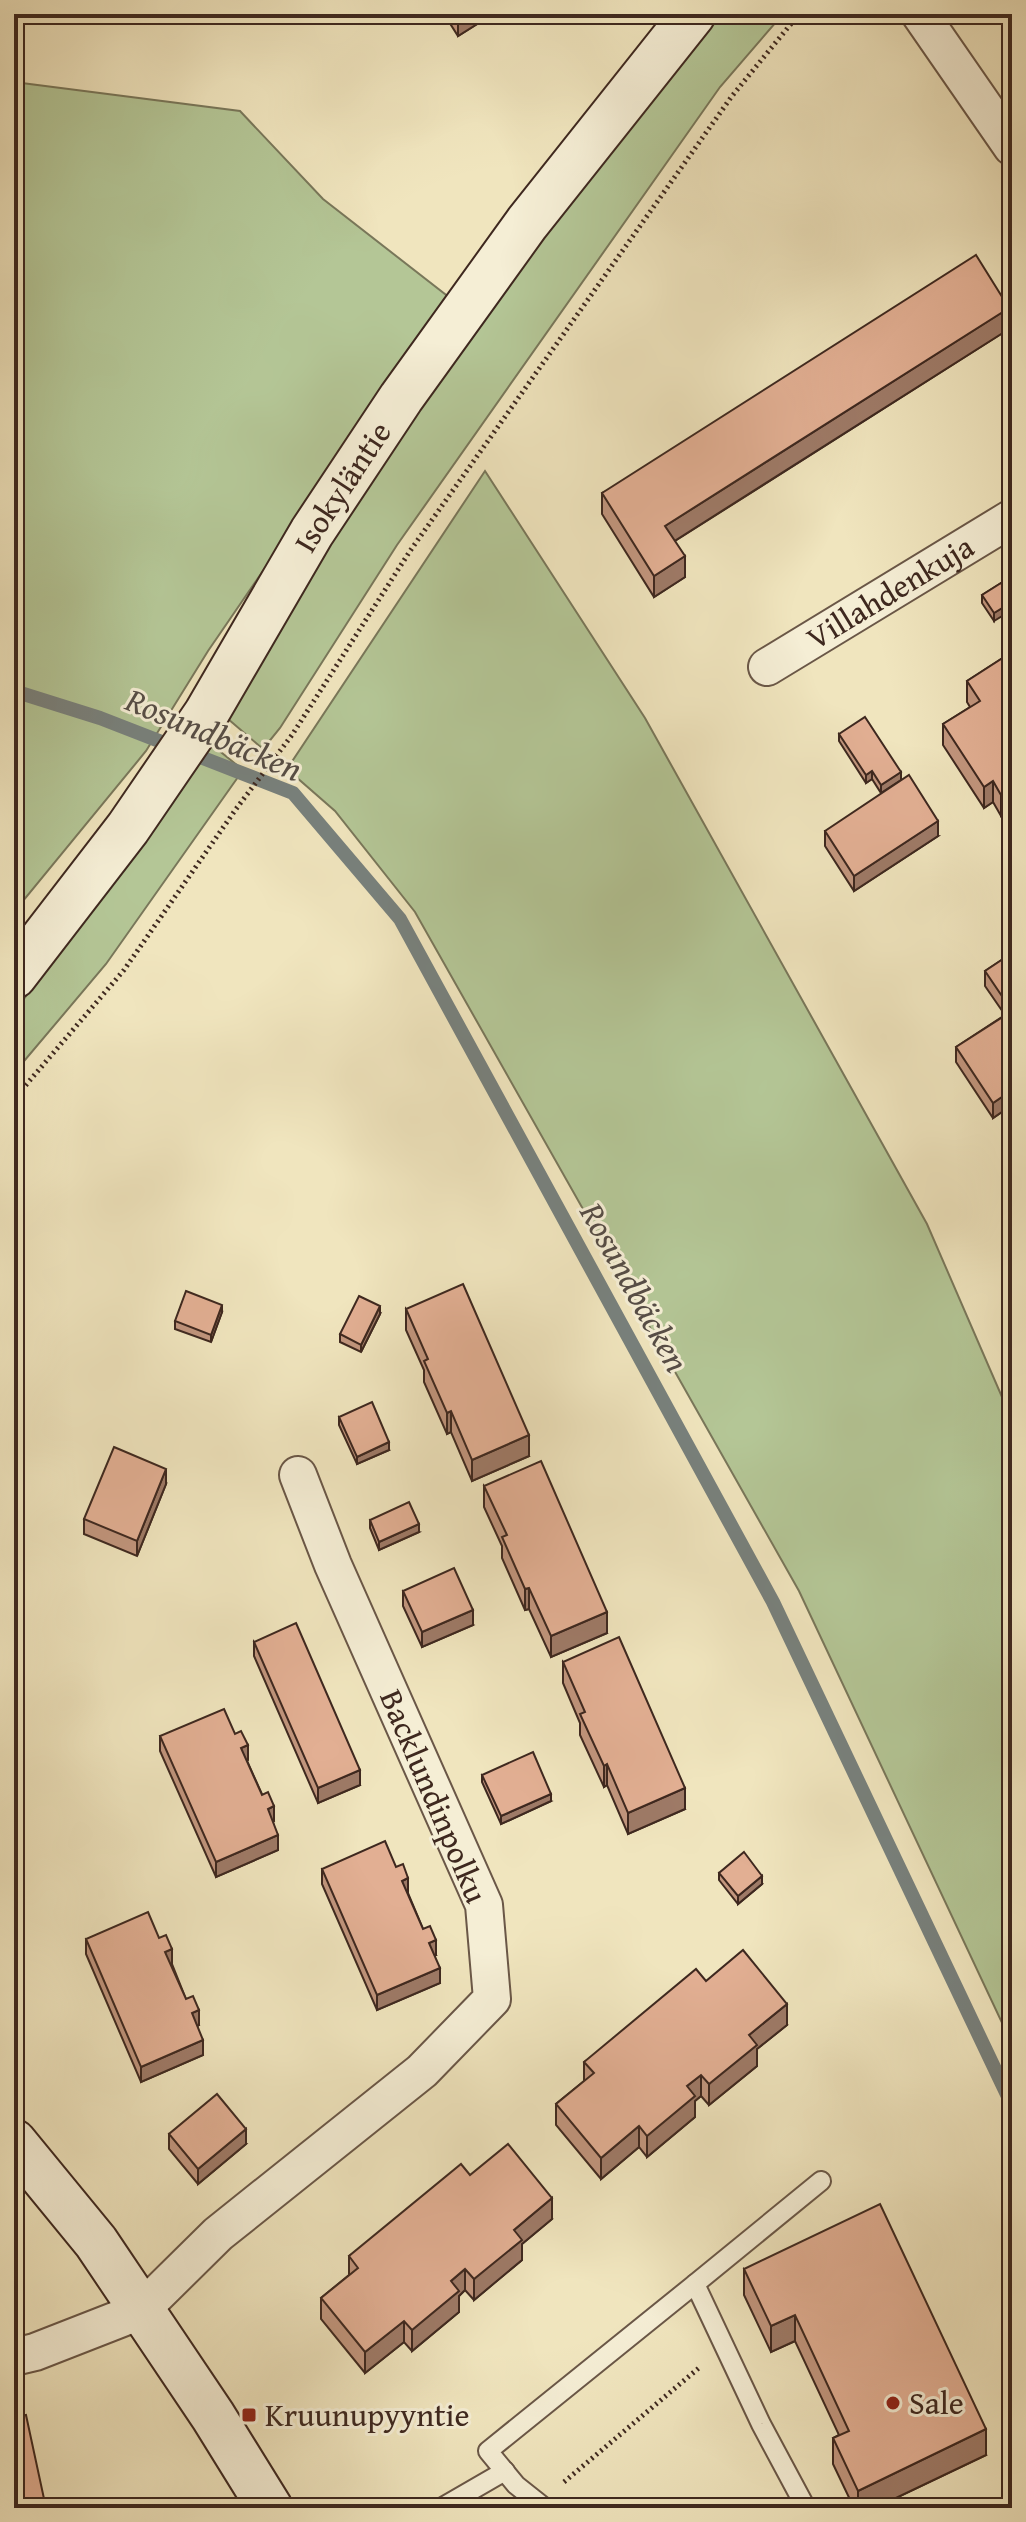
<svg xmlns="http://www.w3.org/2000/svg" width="1026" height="2522" font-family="'Gentium Book Plus',serif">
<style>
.green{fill:#b4c696;stroke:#79775a;stroke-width:2}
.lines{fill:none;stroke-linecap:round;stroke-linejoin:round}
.stream{stroke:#78817d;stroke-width:14}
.lane-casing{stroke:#6a5747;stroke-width:22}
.street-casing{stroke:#6a5747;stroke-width:40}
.secondary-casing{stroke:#3e281f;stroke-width:48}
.path{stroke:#3e281f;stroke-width:5;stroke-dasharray:2 4;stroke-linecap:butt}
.lane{stroke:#f5eed5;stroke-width:18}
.street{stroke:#f5eed5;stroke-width:36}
.secondary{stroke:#f5eed5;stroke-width:44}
.wall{fill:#c2967e;stroke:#3e281f;stroke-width:2}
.shaded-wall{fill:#9e7a67;stroke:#3e281f;stroke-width:2}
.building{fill:#e2af93;stroke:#3e281f;stroke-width:2}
.poi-dot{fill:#8f2418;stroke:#f5eed5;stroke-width:3}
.labels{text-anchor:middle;stroke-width:6;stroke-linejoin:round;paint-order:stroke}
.street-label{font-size:32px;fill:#3e281f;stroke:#f5eed5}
.poi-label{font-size:32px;fill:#3e281f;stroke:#f5eed5;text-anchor:start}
.water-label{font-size:34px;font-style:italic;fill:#564d46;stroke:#f5eed5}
</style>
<rect width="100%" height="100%" fill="#f0e5be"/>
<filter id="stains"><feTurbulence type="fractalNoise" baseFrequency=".0025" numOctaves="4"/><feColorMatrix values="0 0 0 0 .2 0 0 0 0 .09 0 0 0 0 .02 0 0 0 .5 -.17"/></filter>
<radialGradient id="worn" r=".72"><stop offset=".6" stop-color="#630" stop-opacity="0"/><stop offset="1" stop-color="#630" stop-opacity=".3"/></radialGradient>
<g class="green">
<path d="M717 14H783L720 87 397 545 280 728 263 749 220 712 418 410 542 236Z"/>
<path d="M14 82 240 111 323 199 450 298 208 651 146 751 14 912Z"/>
<path d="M485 471 645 718 927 1224 1012 1420V2044L799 1591 415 912 335 811 287 769Z"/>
<path d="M201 736 243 770 106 964 14 1073V1012L76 930Z"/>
</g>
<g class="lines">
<path class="stream" d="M14 691 100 718 293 793 400 919 773 1602 1012 2105"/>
<defs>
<g id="lane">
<path d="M441 2508 505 2471"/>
<path d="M545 2508 516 2485 488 2451 695 2284"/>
<path d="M806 2508 761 2424 695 2284 821 2181"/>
</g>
<g id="street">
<path d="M920 14 1012 147"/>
<path id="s1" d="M767 667 1012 518"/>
<path d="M14 2357 35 2352 140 2311 218 2234 422 2071 492 1999 484 1905 333 1565 298 1475"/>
</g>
<g id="secondary">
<path id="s2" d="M14 976 128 828 206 714 312 532 401 398 527 223 693 14"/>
<path d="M14 2142 96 2242 213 2416 270 2508"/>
</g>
</defs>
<use href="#lane" class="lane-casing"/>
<use href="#street" class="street-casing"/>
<use href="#secondary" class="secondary-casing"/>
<g class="path">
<path d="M14 1099 124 970 236 809 292 735 410 551 732 96 799 14"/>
<path d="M564 2482 700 2367"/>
</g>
<use href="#lane" class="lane"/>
<use href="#street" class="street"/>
<use href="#secondary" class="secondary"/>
</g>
<g class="wall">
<path d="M444 14H493L458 36Z"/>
<path d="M1009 329 675 541 685 577 654 597 602 514V493Z"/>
<path d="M1001 583 994 621 982 603V595Z"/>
<path d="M1012 652 1001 816 993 802 984 808 943 745V724L970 707 967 702V681Z"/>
<path d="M839 734 901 780 881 793 872 779 866 783 839 741Z"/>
<path d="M825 831 938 836 854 891 825 846Z"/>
<path d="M1012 953V1105L993 1118 956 1062V1047L1005 1015 985 986V971Z"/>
<path d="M406 1309 529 1456 472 1481 451 1432 447 1434 424 1382V1370L406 1330Z"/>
<path d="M222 1312 211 1342 175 1329V1321Z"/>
<path d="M380 1314 361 1352 340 1342V1334Z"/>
<path d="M339 1417 389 1450 357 1464 339 1425Z"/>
<path d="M166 1484 137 1556 84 1534V1519Z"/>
<path d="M484 1486 607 1633 551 1657 529 1609 525 1610 502 1558V1546L484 1507Z"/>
<path d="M370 1520 419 1532 379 1550 370 1528Z"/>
<path d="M403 1591 473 1625 422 1647 403 1606Z"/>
<path d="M254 1642 360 1785 318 1803 254 1656Z"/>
<path d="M563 1662 685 1809 628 1834 607 1785 604 1787 580 1735V1723L563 1683Z"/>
<path d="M235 1734 274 1821 273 1822 278 1850 216 1877 160 1751V1736Z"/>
<path d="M482 1775 551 1801 501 1824 482 1782Z"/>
<path d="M322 1869 408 1893 423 1929 436 1955H434L440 1983 377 2010 322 1884Z"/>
<path d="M719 1873 762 1884 738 1904 719 1880Z"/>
<path d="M86 1939 172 1964 186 1999 199 2025 197 2026 203 2055 141 2082 86 1954Z"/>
<path d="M706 1981 787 2025 757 2049V2066L709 2105 701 2096 695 2101V2117L647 2157 639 2147 601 2179 556 2125V2104L584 2081V2062Z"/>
<path d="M169 2134 246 2144 198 2184 169 2149Z"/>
<path d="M470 2175 552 2219 522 2244V2260L474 2300 465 2290 459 2296V2312L412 2351 404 2342 365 2373 321 2319V2298L349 2275V2256Z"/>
<path d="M744 2269 986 2455 875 2508H854L833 2464V2438L839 2435 795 2341 771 2352 744 2295Z"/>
</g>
<g class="shaded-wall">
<path d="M460 14H493L458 36V15Z"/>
<path d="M1009 308V329L665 547V526Z"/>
<path d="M685 556V577L654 597V576Z"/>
<path d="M1012 602V610L994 621V613Z"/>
<path d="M872 771V779L866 783V775Z"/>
<path d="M901 772V780L881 793V785Z"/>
<path d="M993 781V802L984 808V787Z"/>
<path d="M1012 788V809L1001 816V795Z"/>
<path d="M938 821V836L854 891V876Z"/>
<path d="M1012 1090V1105L993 1118V1103Z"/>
<path d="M222 1305V1312L211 1342V1335Z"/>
<path d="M380 1306V1314L361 1352V1345Z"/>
<path d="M451 1411V1432L447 1434V1413Z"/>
<path d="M529 1435V1456L472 1481V1460Z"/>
<path d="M389 1442V1450L357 1464V1457Z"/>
<path d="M166 1469V1484L137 1556V1541Z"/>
<path d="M419 1524V1532L379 1550V1542Z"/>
<path d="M529 1588V1609L525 1610V1589Z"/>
<path d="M473 1610V1625L422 1647V1632Z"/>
<path d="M607 1612V1633L551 1657V1636Z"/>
<path d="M248 1745V1760L241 1763V1748Z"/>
<path d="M607 1764V1785L604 1787V1766Z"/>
<path d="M360 1770V1785L318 1803V1788Z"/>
<path d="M685 1788V1809L628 1834V1813Z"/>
<path d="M551 1794V1801L501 1824V1816Z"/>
<path d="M274 1806V1821L268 1824V1809Z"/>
<path d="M278 1835V1850L216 1877V1862Z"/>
<path d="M762 1876V1884L738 1904V1896Z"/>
<path d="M408 1878V1893L402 1896V1881Z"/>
<path d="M436 1940V1955L429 1958V1943Z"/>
<path d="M172 1949V1964L165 1967V1952Z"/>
<path d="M440 1968V1983L377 2010V1995Z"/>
<path d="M787 2004V2025L757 2049V2066L709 2105V2084L749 2035Z"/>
<path d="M199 2010V2025L192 2028V2013Z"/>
<path d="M203 2040V2055L141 2082V2067Z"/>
<path d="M701 2075V2096L695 2101V2117L647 2157V2136L687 2086Z"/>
<path d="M639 2126V2147L601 2179V2158Z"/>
<path d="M246 2129V2144L198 2184V2169Z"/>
<path d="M552 2198V2219L522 2244V2260L474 2300V2279L514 2230Z"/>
<path d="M465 2269V2290L459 2296V2312L412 2351V2330L451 2281Z"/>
<path d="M795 2315V2341L771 2352V2326Z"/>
<path d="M404 2321V2342L365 2373V2352Z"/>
<path d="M986 2429V2455L875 2508H858V2491Z"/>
</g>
<g class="building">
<path d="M976 255 1009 308 665 526 685 556 654 576 602 493Z"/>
<path d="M1001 583 1012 600V602L994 613 982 595Z"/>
<path d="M1012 652V788L1001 795 993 781 984 787 943 724 980 701 967 681Z"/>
<path d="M865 717 901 772 881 785 872 771 866 775 839 734Z"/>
<path d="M909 775 938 821 854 876 825 831Z"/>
<path d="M1012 953V1090L993 1103 956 1047 1012 1011 985 971Z"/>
<path d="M463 1284 529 1435 472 1460 451 1411 447 1413 424 1361 428 1359 406 1309Z"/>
<path d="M186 1291 222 1305 211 1335 175 1321Z"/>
<path d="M359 1296 380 1306 361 1345 340 1334Z"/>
<path d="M372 1402 389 1442 357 1457 339 1417Z"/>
<path d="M114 1447 166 1469 137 1541 84 1519Z"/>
<path d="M541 1461 607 1612 551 1636 529 1588 525 1589 502 1537 507 1535 484 1486Z"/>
<path d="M409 1502 419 1524 379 1542 370 1520Z"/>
<path d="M454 1568 473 1610 422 1632 403 1591Z"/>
<path d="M296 1623 360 1770 318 1788 254 1642Z"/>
<path d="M619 1637 685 1788 628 1813 607 1764 604 1766 580 1714 585 1712 563 1662Z"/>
<path d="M224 1709 235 1734 241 1731 248 1745 241 1748 262 1795 268 1792 274 1806 268 1809 278 1835 216 1862 160 1736Z"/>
<path d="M533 1752 551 1794 501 1816 482 1775Z"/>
<path d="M385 1841 396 1867 403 1864 408 1878 402 1881 423 1929 430 1926 436 1940 429 1943 440 1968 377 1995 322 1869Z"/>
<path d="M744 1852 762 1876 738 1896 719 1873Z"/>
<path d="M148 1912 159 1938 166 1935 172 1949 165 1952 186 1999 193 1996 199 2010 192 2013 203 2040 141 2067 86 1939Z"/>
<path d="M743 1950 787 2004 749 2035 757 2045 709 2084 701 2075 687 2086 695 2096 647 2136 639 2126 601 2158 556 2104 594 2073 584 2062 696 1969 706 1981Z"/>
<path d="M217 2094 246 2129 198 2169 169 2134Z"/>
<path d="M508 2144 552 2198 514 2230 522 2240 474 2279 465 2269 451 2281 459 2291 412 2330 404 2321 365 2352 321 2298 358 2268 349 2256 461 2164 470 2175Z"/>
<path d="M880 2204 986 2429 858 2491 833 2438 849 2431 795 2315 771 2326 744 2269Z"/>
<path d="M26 2415 46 2508H14V2417Z"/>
</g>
<g class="poi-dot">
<circle cx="893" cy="2403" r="8"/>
<rect x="241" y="2407" width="16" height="16" rx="4"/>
</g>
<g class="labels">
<g class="street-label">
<text dy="11" stroke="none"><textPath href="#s2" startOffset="590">Isokyläntie</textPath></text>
<text dy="11" stroke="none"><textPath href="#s1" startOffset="144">Villahdenkuja</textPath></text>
<text transform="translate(434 1796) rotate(67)" y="11">Backlundinpolku</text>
</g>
<g class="poi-label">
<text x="909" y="2414">Sale</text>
<text x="265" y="2426">Kruunupyyntie</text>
</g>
<g class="water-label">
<text transform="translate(214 734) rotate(23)" y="12">Rosundbäcken</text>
<text transform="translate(635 1287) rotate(61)" y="12">Rosundbäcken</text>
</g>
</g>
<rect width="1026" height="2522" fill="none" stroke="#f0e5be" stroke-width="48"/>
<rect x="16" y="16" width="994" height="2490" fill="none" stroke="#3e281f" stroke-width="4"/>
<rect x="24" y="24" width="978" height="2474" fill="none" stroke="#3e281f" stroke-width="2"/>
<rect width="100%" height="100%" filter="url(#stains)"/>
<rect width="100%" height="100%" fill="url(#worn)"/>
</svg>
